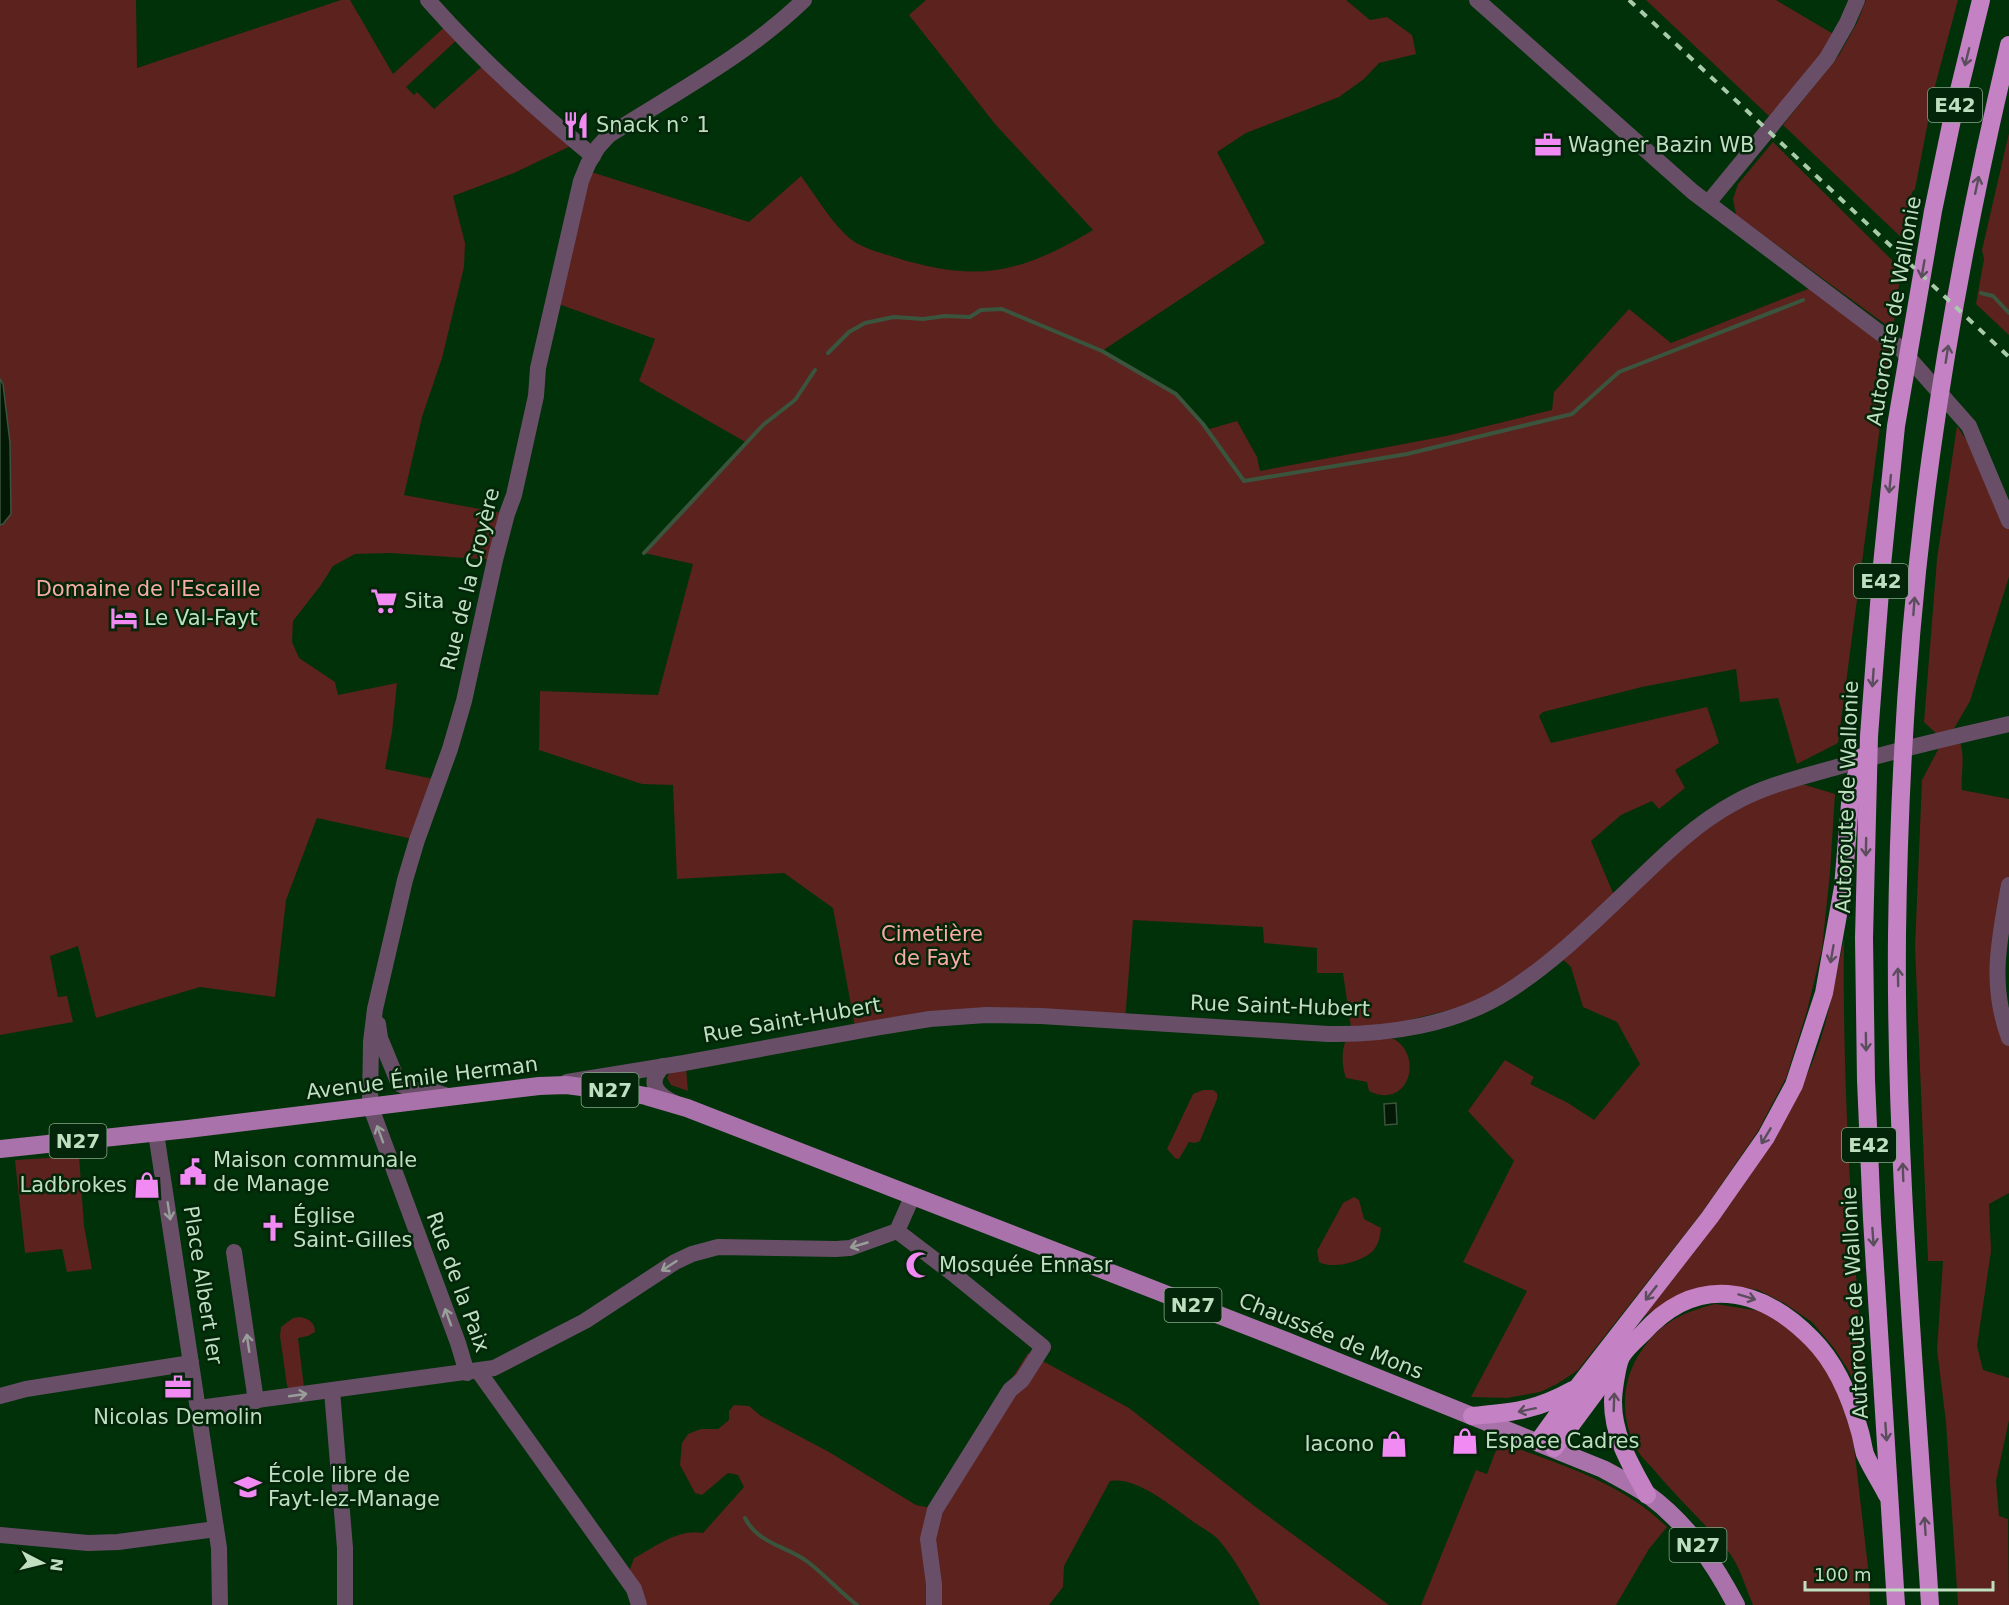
<svg xmlns="http://www.w3.org/2000/svg" width="2009" height="1605" font-family="'DejaVu Sans',sans-serif">
<style>
.green{fill:#5b221e}
.water{fill:#031805;stroke:#3b543d;stroke-width:1.5}
.lines{fill:none;stroke-linecap:round;stroke-linejoin:round}
.stream{stroke:#3b543d;stroke-width:4}
.minor{stroke:#694e68;stroke-width:16}
.major{stroke:#aa72aa;stroke-width:18}
.highway{stroke:#c481c4;stroke-width:18}
.rail{stroke:#a9cbab;stroke-width:4;stroke-dasharray:8 8;stroke-linecap:butt}
.oneway{stroke:#5a4e5d}
.oneway2{stroke:#989e98}
.labels{text-anchor:middle;stroke-width:5;stroke-linejoin:round;paint-order:stroke}
.shield{fill:#032509;stroke:#87a789;stroke-width:1.5}
.shield-label{font-size:20px;font-weight:bold;fill:#bfdfc0}
.poi-label{font-size:21px;fill:#bfdfc0;stroke:#032509;text-anchor:start}
.street-label{font-size:21px;fill:#bfdfc0;stroke:#032509}
.park-label{font-size:21px;fill:#f8aca3;stroke:#032509}
</style>
<rect width="100%" height="100%" fill="#003108"/>
<g class="green">
<path d="M0 0H136L137 68 341 0H350L393 74 449 23 461 36 406 87 414 95 417 92 434 109 487 62 577 143 514 173 453 196 465 243 464 267 442 358 422 417 404 495 507 514 495 560 390 553 355 554 333 566 321 585 293 621 292 642 299 658 335 682 338 695 397 683 392 732 385 769 439 780 417 840 317 818 286 900 275 997 200 987 96 1018 78 946 50 956 58 997 67 996 73 1022 0 1035Z"/>
<path d="M926 0H1346L1370 20 1387 17 1412 35 1416 54 1379 63 1364 79 1339 97 1246 133 1217 152 1265 243 1102 351 1176 394 1206 430 1237 421 1257 457 1260 471 1446 436 1552 410 1554 392 1629 309 1671 343 1813 287 1890 351 1838 743 1797 764 1778 698 1740 702 1736 669 1642 687 1543 712 1539 716 1551 743 1707 707 1719 743 1675 770 1685 788 1659 809 1652 801 1621 815 1591 841 1616 900 1692 831 1789 780 1835 794 1830 872 1822 949 1807 1011 1786 1078 1758 1131 1703 1211 1578 1370 1557 1384 1540 1392 1507 1398 1471 1397 1527 1291 1463 1262 1514 1161 1468 1111 1505 1060 1534 1077 1530 1084 1568 1103 1594 1120 1640 1064 1617 1022 1583 1007 1571 967 1557 954 1494 999 1352 1034 1343 973H1317V948L1264 943 1263 927 1133 920 1125 1021 1012 1014 856 1032 833 908 784 873 677 879 673 785 642 784 539 750 540 691 658 695 693 564 644 553 747 443 639 381 655 339 553 302 585 170 749 222 801 176C815 195 828 217 845 234 857 247 878 252 894 257 976 283 1020 274 1093 230L995 124 909 15Z"/>
<path d="M1646 0H1776L1840 38 1769 116Z"/>
<path d="M1866 0H1958L1935 86 1915 189 1912 192 1905 241 1783 125 1839 55 1857 23Z"/>
<path d="M2009 133V335L1976 304 1984 259 1982 250Z"/>
<path d="M1773 142 1901 269 1893 330 1736 215 1733 199 1738 184Z"/>
<path d="M1957 426 1993 480 2009 522V577L1970 701 1952 732C1969 745 1960 771 1962 790L2009 799V885L1997 953 2009 1038V1193L1989 1204 1991 1251 1977 1346 1983 1370 2009 1378V1420L1996 1481 1999 1516 2008 1519 2009 1605H1958L1946 1422 1937 1350 1943 1261H1928L1915 947 1922 780 1943 740 1924 722 1937 559Z"/>
<path d="M1844 939C1842 1098 1854 1258 1867 1416L1849 1371 1834 1348 1812 1322 1784 1303 1758 1290 1725 1285 1668 1301 1643 1317C1705 1237 1773 1157 1812 1063 1828 1024 1835 980 1844 939Z"/>
<path d="M1384 1036C1388 1038 1394 1038 1397 1041 1423 1060 1407 1110 1369 1091L1367 1082 1346 1078C1342 1067 1341 1051 1346 1040Z"/>
<path d="M686 1068 688 1091 671 1085 667 1078 669 1074Z"/>
<path d="M1203 1090H1213L1217 1093V1099L1200 1141 1195 1143 1189 1142 1179 1159 1175 1158 1167 1149 1193 1094Z"/>
<path d="M79 1156 84 1226 92 1269 67 1272 62 1249 25 1253 15 1160Z"/>
<path d="M1354 1197 1359 1200 1364 1219 1381 1228C1380 1236 1379 1244 1373 1251 1363 1261 1333 1270 1319 1262L1317 1251 1343 1203Z"/>
<path d="M1715 1304 1767 1312 1803 1336 1823 1362 1839 1395 1853 1438 1868 1567 1870 1605H1753C1746 1589 1739 1564 1728 1551 1705 1523 1677 1498 1654 1470 1648 1463 1640 1456 1636 1448 1621 1419 1621 1384 1638 1356 1658 1324 1680 1313 1715 1304Z"/>
<path d="M300 1317C309 1319 315 1322 315 1332L308 1336 298 1338 304 1387 290 1390 287 1386 280 1336 281 1327 293 1318Z"/>
<path d="M1028 1353 1129 1408 1257 1508 1389 1605H1260C1248 1583 1235 1559 1218 1539 1212 1533 1202 1528 1195 1523 1174 1508 1137 1476 1110 1481L1064 1566 1063 1587 1049 1605H639L629 1572 634 1558C655 1547 679 1528 703 1533L744 1487 738 1475 728 1473 702 1495 695 1493 680 1465 682 1443 688 1434 701 1429H718L729 1420V1411L734 1405 749 1406 761 1416 829 1452 916 1505 931 1508Z"/>
<path d="M1499 1442C1557 1463 1622 1482 1667 1527L1649 1549 1616 1605H1421L1476 1470 1487 1474Z"/>
</g>
<g class="water">
<path d="M0 379 3 384 10 443 11 514 3 524 0 525Z"/>
<path d="M1396 1103 1397 1124 1385 1125 1384 1104Z"/>
</g>
<g class="lines">
<g class="stream">
<path d="M1981 293 1993 296 2009 313"/>
<path d="M828 353 849 332 865 323 894 317 923 319 945 316 970 317 981 310 1002 309 1102 351 1176 394 1203 424 1244 481 1407 454 1572 414 1619 372 1803 300"/>
<path d="M644 553 763 425 795 400 815 370"/>
<path d="M745 1518C758 1544 787 1546 808 1562 826 1576 840 1592 857 1605"/>
</g>
<g class="minor">
<path d="M428 0C478 57 534 108 593 156"/>
<path d="M1477 0 1693 192 1900 348 1969 426 2009 521"/>
<path d="M1708 203 1827 58 1847 23 1857 0"/>
<path d="M2009 885C1999 941 1989 983 2009 1038"/>
<path d="M378 1024 380 1038 399 1084 413 1090H430L448 1096"/>
<path d="M663 1066C646 1083 657 1095 675 1103"/>
<path d="M567 1082 684 1063 875 1028 930 1019 986 1015 1041 1016 1328 1034C1388 1035 1455 1025 1507 992 1553 963 1593 923 1632 886 1663 856 1695 824 1734 803 1766 785 1802 777 1837 767 1894 751 1951 737 2009 724"/>
<path d="M156 1133 219 1548 220 1605"/>
<path d="M897 1231 956 1276 1043 1347 1022 1380 1010 1390 935 1510 928 1539 934 1584V1605"/>
<path d="M234 1252 256 1401"/>
<path d="M479 1372 634 1589 639 1605"/>
<path d="M467 1373 458 1343 370 1105 371 1042 375 1009 405 880 417 840 450 749 464 701 495 560 507 514 514 495 536 396 538 368 581 181 588 164 598 147 609 135C675 93 747 55 804 0"/>
<path d="M332 1391 345 1548V1605"/>
<path d="M0 1396 26 1389 191 1363"/>
<path d="M199 1408 494 1368 585 1321 675 1262 692 1254 718 1247 836 1249 850 1248 897 1231 913 1195"/>
<path d="M0 1535 88 1543 118 1542 216 1529"/>
</g>
<path class="major" d="M0 1149 188 1129 539 1086 566 1085 629 1093 646 1096 687 1108 1286 1341 1603 1469C1618 1477 1633 1485 1647 1494 1687 1523 1714 1563 1736 1605"/>
<g class="highway">
<path d="M1472 1416C1514 1412 1535 1411 1573 1390"/>
<path d="M1538 1442 1577 1388 1710 1217 1766 1137 1794 1085 1824 993 1843 887 1851 792 1862 757"/>
<path d="M1554 1448 1617 1363"/>
<path d="M1647 1495C1631 1465 1613 1437 1613 1402 1613 1392 1617 1365 1621 1357 1626 1348 1636 1340 1643 1333 1696 1274 1760 1286 1812 1339 1837 1364 1851 1399 1860 1432 1862 1439 1863 1447 1865 1454 1871 1468 1880 1481 1887 1495"/>
<path d="M1896 1605 1872 1219 1866 1080 1864 938 1869 736 1882 565 1896 426 1933 211 1953 115 1981 0"/>
<path d="M1930 1605C1916 1382 1895 1159 1897 935 1899 775 1909 614 1931 455 1950 317 1977 180 2009 45"/>
</g>
<path class="rail" d="M1629 0 2009 357"/>
</g>
<defs><path id="oneway-shaft" d="M-6 0H5M1.5-3L5.5 0L1.5 3" fill="none" stroke-width="1.6" stroke-linecap="round" stroke-linejoin="round" transform="scale(1.5)"/></defs>
<g class="oneway">
<use href="#oneway-shaft" transform="translate(1967 57) rotate(104)"/>
<use href="#oneway-shaft" transform="translate(1977 185) rotate(-78)"/>
<use href="#oneway-shaft" transform="translate(1923 269) rotate(100)"/>
<use href="#oneway-shaft" transform="translate(1947 354) rotate(-81)"/>
<use href="#oneway-shaft" transform="translate(1890 484) rotate(96)"/>
<use href="#oneway-shaft" transform="translate(1914 606) rotate(-86)"/>
<use href="#oneway-shaft" transform="translate(1873 678) rotate(94)"/>
<use href="#oneway-shaft" transform="translate(1866 847) rotate(91)"/>
<use href="#oneway-shaft" transform="translate(1832 954) rotate(100)"/>
<use href="#oneway-shaft" transform="translate(1898 977) rotate(-91)"/>
<use href="#oneway-shaft" transform="translate(1866 1042) rotate(89)"/>
<use href="#oneway-shaft" transform="translate(1766 1136) rotate(121)"/>
<use href="#oneway-shaft" transform="translate(1903 1172) rotate(-92)"/>
<use href="#oneway-shaft" transform="translate(1873 1237) rotate(86)"/>
<use href="#oneway-shaft" transform="translate(1651 1293) rotate(128)"/>
<use href="#oneway-shaft" transform="translate(1747 1297) rotate(17)"/>
<use href="#oneway-shaft" transform="translate(1614 1402) rotate(-88)"/>
<use href="#oneway-shaft" transform="translate(1527 1410) rotate(168)"/>
<use href="#oneway-shaft" transform="translate(1886 1432) rotate(86)"/>
<use href="#oneway-shaft" transform="translate(1925 1526) rotate(-94)"/>
</g>
<g class="oneway2">
<use href="#oneway-shaft" transform="translate(380 1134) rotate(-110)"/>
<use href="#oneway-shaft" transform="translate(169 1211) rotate(81)"/>
<use href="#oneway-shaft" transform="translate(859 1245) rotate(164)"/>
<use href="#oneway-shaft" transform="translate(669 1266) rotate(147)"/>
<use href="#oneway-shaft" transform="translate(448 1317) rotate(-110)"/>
<use href="#oneway-shaft" transform="translate(248 1343) rotate(-98)"/>
<use href="#oneway-shaft" transform="translate(298 1395) rotate(-8)"/>
</g>
<defs>
<symbol id="restaurant-bare" viewBox="-9 -9 18 18"><path d="M-5-6h1v4h1v-4h1v4h1v-4h1v5L-1.5 .5V6h-2V.5L-5-1ZM5-6V6H3V1.5H1.5Q1.5-4 5-6Z" fill="#f28af3" stroke="#032509" stroke-width="2.5" paint-order="stroke"/></symbol>
<symbol id="office-bare" viewBox="-9 -9 18 18"><path d="M-6-3h4V-5.5h4V-3h4V5H-6ZM-1-4.5V-3h2v-1.5ZM-6 0V1H6V0Z" fill="#f28af3" stroke="#032509" stroke-width="2.5" paint-order="stroke"/></symbol>
<symbol id="supermarket-bare" viewBox="-9 -9 18 18"><path d="M-6-5.5h2.5l.6 2H6L4.5 2H-2.5L-4.4-4H-6ZM-1.5 3.2a1.3 1.3 0 1 0 .1 0ZM3 3.2a1.3 1.3 0 1 0 .1 0Z" fill="#f28af3" stroke="#032509" stroke-width="2.5" paint-order="stroke"/></symbol>
<symbol id="hotel-bare" viewBox="-9 -9 18 18"><path d="M-6-4.5h1.5V1H6V5H4.5V3h-9V5H-6ZM-4 0a1.8 1.8 0 1 1 3.6 0ZM.5 0V-2.5h3Q6-2.5 6 0Z" fill="#f28af3" stroke="#032509" stroke-width="2.5" paint-order="stroke"/></symbol>
<symbol id="civic-bare" viewBox="-9 -9 18 18"><path d="M-.6-6.5H3V-4.5H.6V-3L4-1V1h2V6H-6V1h2V-1L-.6-3ZM-1.2 2.5V6h2.4V2.5Z" fill="#f28af3" stroke="#032509" stroke-width="2.5" paint-order="stroke"/></symbol>
<symbol id="shop-bare" viewBox="-9 -9 18 18"><path d="M-5-2.5h2.3a2.7 3.5 0 0 1 5.4 0H5L5.5 6h-11ZM-1.5-2.5h3a1.5 2.3 0 0 0-3 0Z" fill="#f28af3" stroke="#032509" stroke-width="2.5" paint-order="stroke"/></symbol>
<symbol id="church-bare" viewBox="-9 -9 18 18"><path d="M-1.2-6h2.4v3.5h3.3v2.4h-3.3V6h-2.4V-.1h-3.3v-2.4h3.3Z" fill="#f28af3" stroke="#032509" stroke-width="2.5" paint-order="stroke"/></symbol>
<symbol id="mosque-bare" viewBox="-9 -9 18 18"><path d="M3.5-4.9A6 6 0 1 0 3.5 4.9A5 5 0 1 1 3.5-4.9Z" fill="#f28af3" stroke="#032509" stroke-width="2.5" paint-order="stroke"/></symbol>
<symbol id="school-bare" viewBox="-9 -9 18 18"><path d="M0-5L7-2L0 1L-7-2ZM-4 1L0 2.5L4 1V4Q0 6-4 4Z" fill="#f28af3" stroke="#032509" stroke-width="2.5" paint-order="stroke"/></symbol>
</defs>
<g fill-rule="evenodd">
<use href="#restaurant-bare" x="557" y="106" width="38" height="38"/>
<use href="#office-bare" x="1529" y="126" width="38" height="38"/>
<use href="#supermarket-bare" x="365" y="582" width="38" height="38"/>
<use href="#hotel-bare" x="105" y="599" width="38" height="38"/>
<use href="#civic-bare" x="174" y="1153" width="38" height="38"/>
<use href="#shop-bare" x="128" y="1166" width="38" height="38"/>
<use href="#church-bare" x="254" y="1209" width="38" height="38"/>
<use href="#mosque-bare" x="900" y="1246" width="38" height="38"/>
<use href="#office-bare" x="159" y="1368" width="38" height="38"/>
<use href="#shop-bare" x="1446" y="1422" width="38" height="38"/>
<use href="#shop-bare" x="1375" y="1425" width="38" height="38"/>
<use href="#school-bare" x="229" y="1468" width="38" height="38"/>
</g>
<g class="labels">
<g class="shield">
<rect x="1928" y="88" width="54" height="34" rx="4.5"/>
<rect x="1854" y="564" width="54" height="34" rx="4.5"/>
<rect x="581.5" y="1073" width="57" height="34" rx="4.5"/>
<rect x="49.5" y="1124" width="57" height="34" rx="4.5"/>
<rect x="1842" y="1128" width="54" height="34" rx="4.5"/>
<rect x="1164.5" y="1288" width="57" height="34" rx="4.5"/>
<rect x="1669.5" y="1528" width="57" height="34" rx="4.5"/>
</g>
<g class="shield-label">
<text x="1955" y="112">E42</text>
<text x="1881" y="588">E42</text>
<text x="610" y="1097">N27</text>
<text x="78" y="1148">N27</text>
<text x="1869" y="1152">E42</text>
<text x="1193" y="1312">N27</text>
<text x="1698" y="1552">N27</text>
</g>
<g class="poi-label">
<text x="596" y="132">Snack n° 1</text>
<text x="1568" y="152">Wagner Bazin WB</text>
<text x="404" y="608">Sita</text>
<text x="144" y="625">Le Val-Fayt</text>
<text x="213" y="1167">Maison communale<tspan x="213" dy="24">de Manage</tspan></text>
<text x="127" y="1192" text-anchor="end">Ladbrokes</text>
<text x="293" y="1223">Église<tspan x="293" dy="24">Saint-Gilles</tspan></text>
<text x="939" y="1272">Mosquée Ennasr</text>
<text x="178" y="1424" text-anchor="middle">Nicolas Demolin</text>
<text x="1485" y="1448">Espace Cadres</text>
<text x="1374" y="1451" text-anchor="end">Iacono</text>
<text x="268" y="1482">École libre de<tspan x="268" dy="24">Fayt-lez-Manage</tspan></text>
</g>
<g class="street-label">
<text transform="translate(1894 311) rotate(-80)" y="7">Autoroute de Wallonie</text>
<text transform="translate(470 579) rotate(-76)" y="7">Rue de la Croyère</text>
<text transform="translate(1847 797) rotate(-88)" y="7">Autoroute de Wallonie</text>
<text transform="translate(1280 1006) rotate(2)" y="7">Rue Saint-Hubert</text>
<text transform="translate(792 1020) rotate(-10)" y="7">Rue Saint-Hubert</text>
<text transform="translate(422 1078) rotate(-7)" y="7">Avenue Émile Herman</text>
<text transform="translate(458 1282) rotate(70)" y="7">Rue de la Paix</text>
<text transform="translate(203 1285) rotate(81)" y="7">Place Albert Ier</text>
<text transform="translate(1855 1303) rotate(-93)" y="7">Autoroute de Wallonie</text>
<text transform="translate(1331 1336) rotate(22)" y="7">Chaussée de Mons</text>
</g>
<g class="park-label">
<text x="148" y="596">Domaine de l'Escaille</text>
<text x="932" y="941">Cimetière<tspan x="932" dy="24">de Fayt</tspan></text>
</g>
</g>
<g transform="translate(42 1563) rotate(97)" stroke="#032509" stroke-width="4.5" paint-order="stroke">
<path d="M0-4.5L10 22L0 15L-10 22Z" fill="#bfdfc0"/>
<text y="-9" font-size="16" font-weight="bold" text-anchor="middle" fill="#bfdfc0">N</text>
</g>
<path d="M1805 1581v9h188v-9" fill="none" stroke="#bfdfc0" stroke-width="3"/>
<text x="1814" y="1581" font-size="18" fill="#bfdfc0" stroke="#032509" stroke-width="4.5" paint-order="stroke">100 m</text>
</svg>
